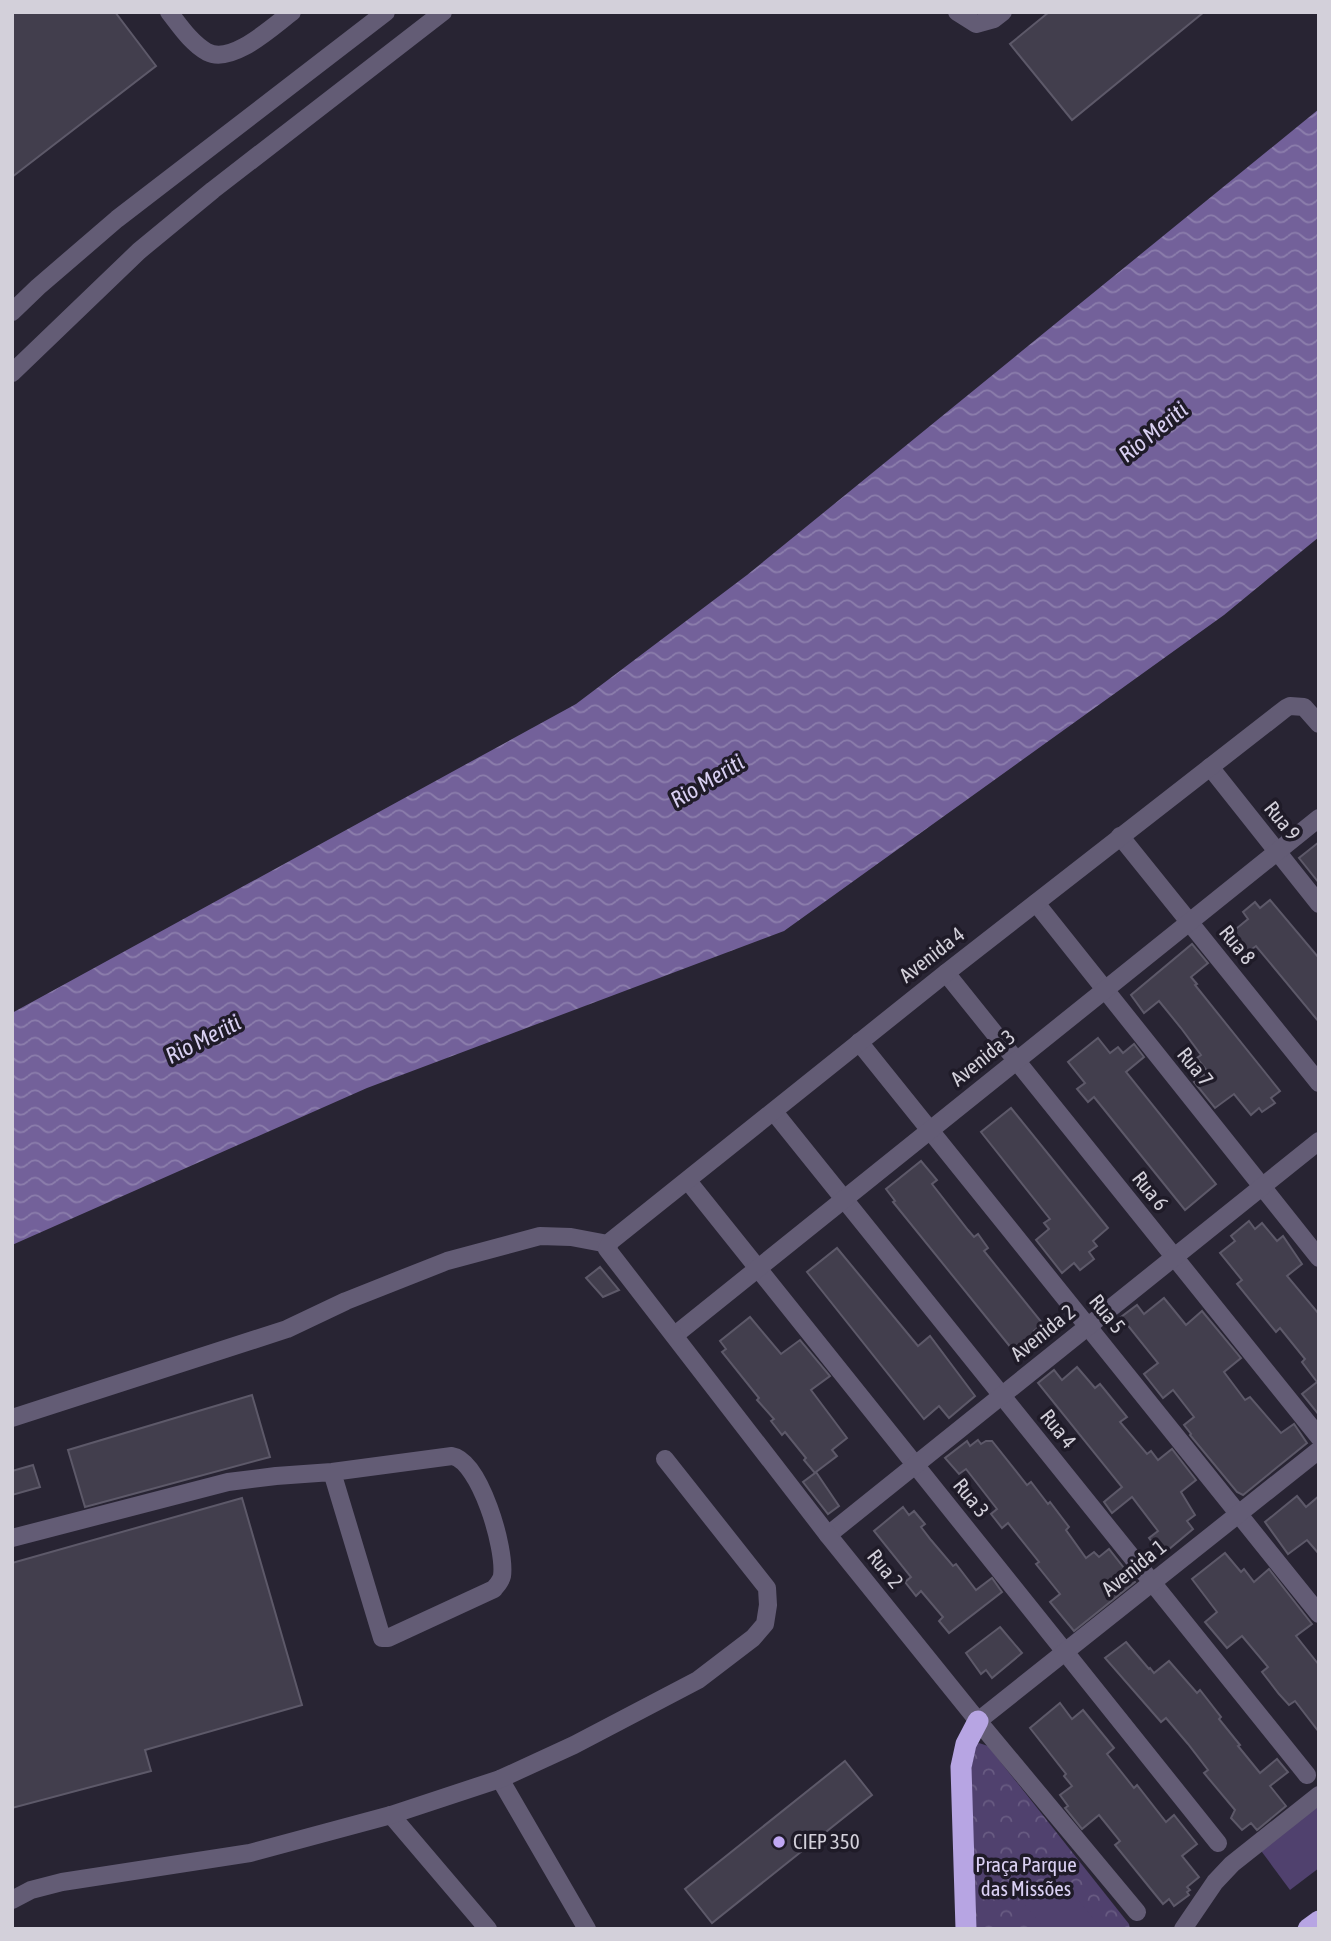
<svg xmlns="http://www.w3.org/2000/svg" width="1331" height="1941" font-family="'Asap Condensed',sans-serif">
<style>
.park{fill:url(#park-crowns)}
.pitch{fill:#50416e}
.water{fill:url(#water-waves)}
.building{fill:#423e4d;stroke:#5d5969;stroke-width:2}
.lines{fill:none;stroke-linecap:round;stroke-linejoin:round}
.minor{stroke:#635c75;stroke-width:18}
.highway{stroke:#b7a5e3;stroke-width:21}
.poi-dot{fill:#c0a8f4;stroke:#1f1b28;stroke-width:2.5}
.labels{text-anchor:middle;stroke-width:7;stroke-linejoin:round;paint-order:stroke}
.street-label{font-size:21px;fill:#d3d0da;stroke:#1f1b28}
.poi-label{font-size:21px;fill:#d3d0da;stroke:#1f1b28;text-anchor:start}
.park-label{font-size:21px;fill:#dad0f3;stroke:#1f1b28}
.water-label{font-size:23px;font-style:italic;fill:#d9d0f2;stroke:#1f1b28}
</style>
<defs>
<pattern id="park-crowns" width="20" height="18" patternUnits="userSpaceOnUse" patternTransform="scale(1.75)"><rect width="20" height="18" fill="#50416e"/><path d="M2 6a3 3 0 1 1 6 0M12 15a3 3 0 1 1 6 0" fill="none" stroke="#685b82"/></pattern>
<pattern id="water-waves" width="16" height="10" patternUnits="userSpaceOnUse" patternTransform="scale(1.75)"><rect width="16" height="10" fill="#73619a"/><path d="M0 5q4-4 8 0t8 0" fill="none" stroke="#8c7eac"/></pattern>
</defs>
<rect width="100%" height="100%" fill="#282433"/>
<path class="park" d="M979 1743 988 1746 1129 1924 1130 1929H976L971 1770 976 1745Z"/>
<g class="pitch">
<path d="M1319 1802V1868L1290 1890 1259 1848Z"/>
<path d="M1056 1872 1100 1927 1098 1929H1045L1021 1900Z"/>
</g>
<path class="water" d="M1319 109V537L1224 615 784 931 367 1088 12 1245V1013L576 704 747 575Z"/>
<g class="building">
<path d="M12 12H115L156 66 12 177Z"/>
<path d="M1049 12H1204L1072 120 1010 44Z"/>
<path d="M1319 842V883L1299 858Z"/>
<path d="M1270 900 1319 958V1022L1256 946 1248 952 1231 933 1248 919 1243 912 1255 902 1260 908Z"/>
<path d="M1192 944 1208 963 1191 977 1197 984 1195 985 1280 1091 1271 1098 1275 1103 1262 1112 1259 1108 1251 1115 1234 1094 1215 1108 1194 1082 1208 1072 1197 1058 1201 1055 1181 1028 1159 1001 1144 1013 1131 995Z"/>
<path d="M1098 1038 1110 1053 1118 1047 1123 1053 1134 1044 1144 1057 1126 1072 1216 1184 1185 1210 1094 1097 1088 1102 1077 1089 1085 1083 1068 1062Z"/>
<path d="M1011 1108 1108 1228 1093 1241 1097 1246 1089 1252 1094 1259 1080 1270 1074 1263 1062 1273 1036 1240 1049 1229 1044 1223 1050 1219 981 1132Z"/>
<path d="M921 1161 937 1180 932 1184 968 1230 974 1237 978 1234 988 1248 984 1251 1043 1324 1034 1331 1043 1343 1026 1356 1017 1345 1012 1349 893 1202 895 1201 886 1189Z"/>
<path d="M1249 1221 1255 1229 1262 1223 1277 1241 1283 1236 1302 1264 1287 1276 1319 1314V1415L1302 1394 1317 1382 1302 1362 1305 1359 1280 1328 1276 1332 1237 1284 1242 1280 1220 1253 1235 1241 1231 1236Z"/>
<path d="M837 1248 918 1346 930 1336 975 1396 949 1418 939 1406 924 1419 807 1272Z"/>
<path d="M600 1267 619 1290 603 1297 586 1278Z"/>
<path d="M1164 1298 1186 1325 1202 1311 1241 1358 1224 1372 1245 1400 1250 1397 1281 1433 1294 1424 1307 1443 1243 1495 1237 1492 1190 1435 1191 1434 1184 1425 1194 1417 1173 1390 1163 1398 1144 1374 1158 1363 1121 1317 1137 1305 1144 1314Z"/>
<path d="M750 1317 781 1354 800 1340 830 1376 811 1390 847 1438 832 1450 837 1456 816 1472 839 1506 828 1514 803 1482 815 1473 804 1460 806 1458 785 1432 782 1435 771 1421 774 1419 757 1400 759 1398 722 1352 726 1349 720 1341Z"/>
<path d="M1077 1367 1095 1388 1100 1384 1127 1417 1120 1422 1147 1454 1151 1451 1158 1460 1172 1449 1196 1480 1181 1492 1195 1515 1187 1521 1193 1529 1162 1555 1149 1538 1158 1531 1132 1497 1112 1513 1104 1502 1122 1487 1038 1383 1054 1370 1062 1380Z"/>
<path d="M252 1395 270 1457 85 1507 68 1450Z"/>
<path d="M978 1440 981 1444 986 1441H992L1027 1485 1031 1482 1048 1504 1050 1502 1069 1527 1066 1530 1086 1558 1094 1552 1099 1557 1109 1549 1135 1582 1074 1631 1050 1602 1060 1594 1036 1564 1039 1562 1008 1523 1002 1528 991 1514 997 1509 966 1469 959 1474 945 1458 967 1441 970 1446Z"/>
<path d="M33 1465 40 1487 12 1495V1471Z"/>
<path d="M1297 1496 1306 1507 1319 1496V1554L1307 1540 1288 1554 1265 1522Z"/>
<path d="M242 1498 302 1705 145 1750 151 1771 12 1808V1563Z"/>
<path d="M903 1507 909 1515 914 1511 925 1524 921 1527 931 1540 953 1566 956 1564 976 1590 992 1578 1002 1592 949 1633 939 1621 943 1617 921 1591 916 1596 905 1582 911 1577 874 1531Z"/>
<path d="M1225 1553 1241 1572 1244 1569 1254 1582 1269 1569 1312 1624 1296 1636 1319 1665V1732L1295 1701 1289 1705 1279 1694 1262 1672 1268 1667 1242 1636 1227 1648 1205 1622 1217 1612 1192 1579Z"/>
<path d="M1000 1627 1022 1653 992 1678 986 1670 981 1674 966 1653Z"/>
<path d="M1126 1642 1149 1669 1150 1668 1154 1673 1169 1661 1197 1693 1200 1690 1221 1717 1219 1719 1240 1745 1238 1746 1260 1773 1277 1759 1288 1772 1270 1786 1286 1806 1257 1830 1251 1823 1242 1830 1231 1818 1235 1810 1204 1773 1208 1770 1188 1744 1166 1718 1161 1722 1105 1658Z"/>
<path d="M1060 1703 1072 1719 1083 1710 1114 1748 1107 1754 1134 1788 1137 1785 1166 1822 1174 1815 1197 1844 1182 1856 1199 1877 1187 1887 1190 1890 1187 1892 1189 1895 1174 1906 1169 1899 1163 1904 1154 1893 1115 1845 1120 1841 1099 1815 1082 1829 1065 1808 1068 1806 1060 1795 1072 1786 1064 1776 1066 1774 1030 1728Z"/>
<path d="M845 1761 872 1795 712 1923 685 1889Z"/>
</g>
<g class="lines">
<g class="minor">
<path d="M169 12C180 26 191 43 207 52 232 65 272 27 292 12"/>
<path d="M957 12 976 24 994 19 1003 12"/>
<path d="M12 312 38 287 117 219 386 12"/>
<path d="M12 373 139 251 213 190 443 12"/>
<path d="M1210 767 1319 904"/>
<path d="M1120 836 1319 1083"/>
<path d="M1036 903 1319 1258"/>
<path d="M946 973 1319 1437"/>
<path d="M859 1042 1319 1614"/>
<path d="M774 1112 1307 1775"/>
<path d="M688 1181 1218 1843"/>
<path d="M675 1335 1319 818"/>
<path d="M12 1418 287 1329 346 1301 447 1261 540 1236 571 1237 608 1244"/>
<path d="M828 1535 1319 1141"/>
<path d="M12 1538 228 1482 276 1476 332 1472 452 1456C480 1461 506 1549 502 1576 501 1581 497 1585 494 1589L388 1638H382L332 1472"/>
<path d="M978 1721 1319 1450"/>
<path d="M500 1779 587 1929"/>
<path d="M391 1815 488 1929"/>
<path d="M12 1900 31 1890 62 1882 250 1853 391 1815 500 1779 574 1745 698 1680 753 1638 765 1624 768 1605 767 1588 665 1459"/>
<path d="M1137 1912 978 1721 828 1535 607 1249 611 1241 946 973 1286 708 1290 706 1304 707 1319 724"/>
<path d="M1183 1929 1215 1882 1232 1864 1319 1795"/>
</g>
<g class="highway">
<path d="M966 1929 961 1767 966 1744 978 1721"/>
<path d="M1308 1929 1319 1921"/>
</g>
</g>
<circle class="poi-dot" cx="779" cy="1842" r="7"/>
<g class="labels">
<g class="street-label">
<text transform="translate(1282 821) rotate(51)" y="7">Rua 9</text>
<text transform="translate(1237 945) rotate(51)" y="7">Rua 8</text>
<text transform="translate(932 955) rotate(-38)" y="7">Avenida 4</text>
<text transform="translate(983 1058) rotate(-39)" y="7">Avenida 3</text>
<text transform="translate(1195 1067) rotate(51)" y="7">Rua 7</text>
<text transform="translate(1150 1191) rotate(51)" y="7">Rua 6</text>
<text transform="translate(1107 1314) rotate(51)" y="7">Rua 5</text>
<text transform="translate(1043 1333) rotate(-39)" y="7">Avenida 2</text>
<text transform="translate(1058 1429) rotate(51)" y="7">Rua 4</text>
<text transform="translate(971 1498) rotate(51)" y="7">Rua 3</text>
<text transform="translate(1134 1568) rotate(-39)" y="7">Avenida 1</text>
<text transform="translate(885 1569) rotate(51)" y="7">Rua 2</text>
</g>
<g class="poi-label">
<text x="793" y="1849">CIEP 350</text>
</g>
<g class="park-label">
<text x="1026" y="1872">Praça Parque<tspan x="1026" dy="24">das Missões</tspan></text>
</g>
<g class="water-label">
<text transform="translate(1153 432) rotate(-39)" y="8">Rio Meriti</text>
<text transform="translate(707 781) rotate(-31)" y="8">Rio Meriti</text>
<text transform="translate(203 1039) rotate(-27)" y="8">Rio Meriti</text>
</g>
</g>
<rect width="1331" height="1941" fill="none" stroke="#d3d0da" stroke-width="28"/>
</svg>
